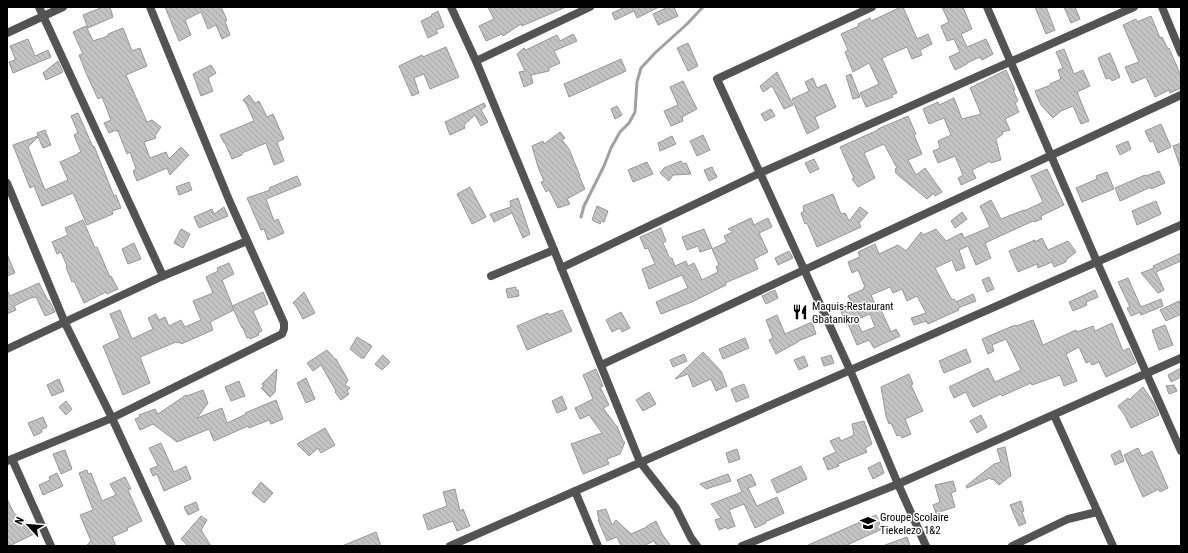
<svg xmlns="http://www.w3.org/2000/svg" width="1188" height="553" font-family="'Roboto Condensed',sans-serif">
<style>
.lines{fill:none;stroke-linecap:round;stroke-linejoin:round}
.stream{stroke:#a1a1a1;stroke-width:3}
.building{fill:url(#building-back-hatch);stroke:#979797;fill-rule:evenodd}
.street{stroke:#535353;stroke-width:8}
.labels{text-anchor:middle;stroke-width:3;stroke-linejoin:round;paint-order:stroke}
.poi-label{font-size:11px;fill:#000;stroke:#fff;text-anchor:start}
</style>
<defs>
<pattern id="building-back-hatch" width="6" height="6" patternUnits="userSpaceOnUse"><rect width="6" height="6" fill="#c3c3c3"/><path d="M-1 5l2 2M0 0l6 6M5-1l2 2" fill="none" stroke="#a6a6a6"/></pattern>
</defs>
<rect width="100%" height="100%" fill="#fff"/>
<g class="lines">
<path class="stream" d="M581 217 584 206 604 166 611 148 620 132 629 123 635 112 637 82 641 68 656 52 687 24 703 7"/>
</g>
<g class="building">
<path d="M103 7H110L113 17 88 28 83 15Z"/>
<path d="M165 7H221L227 20 225 21 230 35 222 39 216 25 208 29 201 12 185 20 191 35 179 41Z"/>
<path d="M488 7H566L522 26 521 24 503 36 502 34 486 41 479 26 494 19Z"/>
<path d="M625 7H659L637 18 634 11 615 20 612 13Z"/>
<path d="M668 7H674L678 16 658 25 653 14Z"/>
<path d="M901 7H903L917 39 928 34 932 44 920 50 922 55 912 59 907 47 882 58 897 93 892 95 893 97 866 107 860 93 879 84 869 63 853 72 845 52 848 50 841 34 859 26 858 24 870 18 871 21Z"/>
<path d="M942 7H963L972 29 961 34 967 47 986 39 993 54 982 60 980 57 967 63V64L955 70 949 57 960 52 954 39 947 41 941 26 949 22Z"/>
<path d="M1035 7H1046L1055 30 1046 34Z"/>
<path d="M1064 7H1075L1080 19 1071 23Z"/>
<path d="M438 11 444 27 436 30 438 33 428 38 421 21 432 16 431 15Z"/>
<path d="M1151 16 1160 38 1162 37 1168 49 1169 48 1181 76V88L1170 93 1169 90 1155 97 1146 77 1132 83 1125 67 1139 62 1123 25 1136 19 1137 22Z"/>
<path d="M86 26 93 41 108 36V34L123 28 132 51 140 48 147 66 126 75 147 122 152 120 161 127 155 136 156 138 144 142 150 158 166 152 169 159 181 147 189 155 170 175 167 168 137 181 133 171 136 169 130 152 127 154 118 131H116V130L109 133 104 123 111 120 102 97 98 99 86 73 79 55 83 54 73 32Z"/>
<path d="M573 34 577 41 554 51 560 63 549 68V71L531 75 533 83 524 87 519 72 525 71 517 54 524 48 526 50 557 35 560 41Z"/>
<path d="M28 39 35 56 48 50 51 57 13 73 9 62 15 60V58L10 46Z"/>
<path d="M688 43 698 66 688 71 677 48Z"/>
<path d="M446 47 459 77 430 89 424 74 414 78 419 93 412 96 399 66 422 55 423 57Z"/>
<path d="M1064 49 1074 74 1083 70 1090 86 1077 92 1089 121 1081 124 1073 106 1061 111 1053 118 1041 105 1035 91 1051 85 1050 84 1061 79 1058 70 1063 68 1056 52Z"/>
<path d="M1110 53 1120 77 1112 81 1110 78 1106 79 1098 58Z"/>
<path d="M621 59 626 71 569 97 564 84Z"/>
<path d="M58 61 63 72 46 80 43 73Z"/>
<path d="M211 65 216 73 208 78 213 91 201 96 193 74Z"/>
<path d="M1006 70 1015 90H1013L1018 101 1015 103 1019 112 1005 119 1010 130 1002 132 1003 134 996 139 1001 160 991 163 990 161 972 170 976 178 961 185 958 178 963 175 955 156 938 163 933 151 940 148 938 141 951 135 944 118 929 124 923 109 938 102 939 105 954 98 962 119 981 114 970 88Z"/>
<path d="M777 72 793 105 784 109 772 86 763 92 760 86Z"/>
<path d="M851 74 860 97 853 99 846 76Z"/>
<path d="M813 78 817 88 826 84 836 107 815 117 819 128 807 134 792 99 809 91 805 82Z"/>
<path d="M683 81 697 109 682 117 683 121 671 126 664 111 678 105 670 87Z"/>
<path d="M249 95 255 103 259 101 267 117 273 114 284 139 277 142 284 161 274 165 266 143 242 153V155L232 159 225 143H224L220 135 254 121 247 105 243 100Z"/>
<path d="M484 103 486 106 481 110 488 122 481 126 475 115 464 125 465 128 450 135 445 122Z"/>
<path d="M617 106 622 115 615 119 611 109Z"/>
<path d="M771 109 775 116 765 121 761 114Z"/>
<path d="M78 113 93 147 94 146 114 196 116 195 121 208 112 211 113 214 87 225 73 193 42 206 34 186 30 188 13 145 38 136 37 133 45 130 51 145 43 148 38 137 28 147 45 190 68 180 60 162 78 154V153L81 152 74 135 78 133 71 116Z"/>
<path d="M908 116 916 134 914 135 922 154 908 160 916 175 925 168 942 192 935 196 934 193 927 199 899 176 895 172 896 171 895 169 897 168 884 144 864 153 875 178 858 187 852 179 854 178 840 147 878 130V129Z"/>
<path d="M1161 124 1171 147 1158 153 1153 141 1150 142 1145 131Z"/>
<path d="M560 132 565 138 562 140 569 149 580 176H579L585 189 567 199 570 204 558 208 549 190 546 192 541 182 544 181 538 167 532 146 543 141 544 144Z"/>
<path d="M703 135 710 150 697 156 690 141Z"/>
<path d="M672 136 676 144 660 151 658 143Z"/>
<path d="M1128 141 1131 149 1120 155 1116 146Z"/>
<path d="M1181 143V165L1180 166 1173 146Z"/>
<path d="M814 159 819 169 810 173 805 163Z"/>
<path d="M681 161 683 164 686 163 691 174 673 175 669 181 660 173 664 168Z"/>
<path d="M647 162 653 174 633 182 628 170Z"/>
<path d="M712 167 717 177 709 181 704 170Z"/>
<path d="M1047 169 1064 205 1041 216 1042 219 1034 222 1033 221 985 243 991 258 976 265 968 246 959 250 965 268 956 271 952 260 935 268 952 300 954 299 956 302 973 294 976 301 958 308 959 310 928 324 926 321 914 325 911 318 926 313 917 296 907 301 902 289 893 293 890 287 871 295 878 311 881 310 891 332 896 329 900 336 874 348 869 340 857 345 848 324 846 325 840 309 852 304 848 296 864 289 863 288 865 287 858 270 852 273 848 262 860 257 858 252 875 244 879 254 898 245 906 251 921 232 923 235 936 229 946 241 962 233 964 238 990 227 980 206 991 200 1001 219 1024 210V211L1043 202 1031 176ZM870 314 875 327 862 332 856 320Z"/>
<path d="M1159 171 1165 183 1151 189V187L1120 201 1115 188 1145 175 1146 176Z"/>
<path d="M1107 172 1114 189 1082 202 1076 188 1097 179 1096 176Z"/>
<path d="M297 176 301 185 266 199 274 221 278 219 284 233 268 240 264 229 261 230 247 198 270 190 269 188Z"/>
<path d="M189 182 192 190 179 195 176 187Z"/>
<path d="M470 187 486 217 472 224 457 194Z"/>
<path d="M833 194 841 214 845 213 849 221 860 207 868 213 859 223 861 227 817 247 807 223 805 224 801 213 804 211 803 206Z"/>
<path d="M518 198 530 234 523 238 512 213 494 222 490 214 511 207 510 201Z"/>
<path d="M1156 201 1161 214 1137 225 1132 211Z"/>
<path d="M597 206 608 211 604 222 601 221 600 224 592 220Z"/>
<path d="M224 207 228 216 199 228 194 217 212 209 214 214Z"/>
<path d="M962 212 967 219 955 228 951 221Z"/>
<path d="M751 218 754 225 768 218 772 227 759 233 768 252 754 259 758 269 725 283 726 285 692 302 661 314 656 302 688 288 682 275 649 289 642 269 655 264 648 248 645 249 640 237 661 228 666 241 663 243 670 259 672 258 675 266 686 261 688 266 694 263 702 280 718 272 716 267 719 265 712 249 727 242 724 236 733 232 728 229Z"/>
<path d="M83 220 95 248 97 247 110 277 111 276 118 289 107 294 106 292 84 303 74 281 72 282 66 267 67 266 61 252 57 254 52 242 68 235 65 228Z"/>
<path d="M181 229 190 234 183 248 174 243Z"/>
<path d="M704 229 712 248 700 252 698 246 687 250 682 237Z"/>
<path d="M1042 238 1048 250 1068 241 1076 252 1066 260V262L1054 267 1052 262 1038 268 1037 264 1018 272 1009 251 1035 240V242Z"/>
<path d="M134 243 141 259 128 264 122 249Z"/>
<path d="M789 251 793 258 778 265 775 258Z"/>
<path d="M1181 253V261L1156 272 1164 290 1158 293 1141 273 1154 268 1153 266Z"/>
<path d="M7 254 15 273 7 276Z"/>
<path d="M229 263 234 274 222 280 234 310 210 322 213 330 181 344 180 342 177 343 176 342 140 357 150 383 123 395 103 346 120 338 110 314 120 310 132 339 153 329 148 318 156 314 159 320 165 317 169 326 181 320 185 327 201 320 193 301 213 293 206 277 218 271 217 268Z"/>
<path d="M989 277 994 289 987 292 982 280Z"/>
<path d="M1128 278 1141 307 1161 299 1163 306 1141 315 1140 312 1131 316 1127 308 1130 307 1118 282Z"/>
<path d="M39 283 48 301 49 300 55 312 45 316 36 297 34 298 33 297 14 306 16 310 7 314V290L10 296Z"/>
<path d="M516 287V290H518L519 296 508 298 506 289Z"/>
<path d="M775 290 778 298 766 304 762 296Z"/>
<path d="M1095 290 1098 297 1086 302 1087 305 1073 311 1069 302Z"/>
<path d="M263 292 268 304 253 311 262 331 258 333 259 335 250 339 249 337 247 338 243 328H242L232 306Z"/>
<path d="M304 292 315 313 303 319 296 306 293 303Z"/>
<path d="M1179 301 1181 305V314L1166 321 1160 310Z"/>
<path d="M562 310 572 331 527 350 517 326 548 313 549 315Z"/>
<path d="M621 312 630 328 622 332 620 328 612 332 606 320Z"/>
<path d="M777 315 785 334 812 322 816 334 798 341V342L776 354 769 340 773 338 766 320Z"/>
<path d="M1033 320 1043 345 1076 330 1077 332 1093 326 1095 331 1112 323 1123 351 1129 348 1136 363 1106 377 1099 362 1092 365 1090 361 1086 363 1079 347 1066 354 1077 381 1064 386 1060 375 1032 385 1031 383 1002 396 1001 394 973 407 966 392 954 398 949 387 988 368 995 382 1021 370 1006 339 992 345 994 351 988 354 982 339 1015 325 1016 326Z"/>
<path d="M1165 325 1173 345 1159 350 1152 330Z"/>
<path d="M357 337 372 346 364 358H361L350 349Z"/>
<path d="M745 338 749 348 723 359 719 349Z"/>
<path d="M966 349 971 362 944 373 939 361Z"/>
<path d="M327 350 335 359H336L348 380 345 385 350 388 347 391 349 394 341 400 335 392 336 391 321 365 313 371 307 363Z"/>
<path d="M703 352 721 371 727 386 716 391 711 379 693 387 688 374 675 379Z"/>
<path d="M684 354 687 361 673 367 670 360Z"/>
<path d="M383 355 390 362 382 370 375 364Z"/>
<path d="M831 355 834 363 824 366 821 358Z"/>
<path d="M804 356 808 366 799 370 794 360Z"/>
<path d="M1181 368V377L1171 382 1168 375Z"/>
<path d="M277 369 275 392 270 397 261 388 264 386 262 384Z"/>
<path d="M596 369 603 386 600 387 609 405 603 408 617 427V426L623 441 625 442 620 454 607 459 609 464 583 474 571 444 602 433 589 415 580 419 575 408 593 399 583 375Z"/>
<path d="M909 374 913 384 911 385 923 411 905 419 911 434 902 438 900 435 897 436 891 423 889 424 886 416 881 387Z"/>
<path d="M306 378 315 399 306 403 297 383Z"/>
<path d="M59 379 64 391 52 396 47 385Z"/>
<path d="M239 381 245 396 231 401 225 387Z"/>
<path d="M744 384 749 397 736 402 731 389Z"/>
<path d="M1174 385 1177 391 1169 394 1166 386Z"/>
<path d="M1143 387 1154 403 1159 415 1131 428 1124 414 1118 406 1128 398 1129 400Z"/>
<path d="M203 390 208 403 197 418 222 408 227 423 244 415 246 414 245 413 276 400 283 419 271 424 269 420 249 428 248 426 214 441 209 429 177 442 153 424 140 430 135 419 140 417 139 415 155 409 158 414 186 395 187 396Z"/>
<path d="M649 392 656 404 643 411 636 400Z"/>
<path d="M562 396 567 409 557 413 552 401Z"/>
<path d="M66 401 72 409 66 415 59 407Z"/>
<path d="M981 415 987 427 977 433 970 421Z"/>
<path d="M43 417 47 427 41 430 42 432 34 436 28 423Z"/>
<path d="M864 421 872 444 865 448 867 452 838 464 839 466 828 470 823 458 836 452 830 441 839 437 841 441 854 435 852 424Z"/>
<path d="M325 428 335 445 321 453 318 448 309 456 297 444Z"/>
<path d="M161 443 174 472 186 466 191 479 164 491 157 474 153 476 150 469 158 466 149 448Z"/>
<path d="M1005 447 1011 476 1009 477 999 485 993 479 992 480 990 478 967 488 966 486 994 464 1001 462 997 449Z"/>
<path d="M1138 448 1142 456 1152 451 1168 488 1160 492 1159 489 1143 497 1124 455Z"/>
<path d="M737 449 740 459 729 463 726 453Z"/>
<path d="M65 450 72 469 61 474 53 454Z"/>
<path d="M1120 450 1124 461 1115 465 1111 455Z"/>
<path d="M880 462 884 473 873 479 868 468Z"/>
<path d="M801 466 807 479 777 493 771 480Z"/>
<path d="M87 470 88 474 91 473 102 501 116 495 110 484 125 477 131 489 128 490 142 521 127 528 128 530 112 537 116 546H86L91 541 80 515 93 510 79 473Z"/>
<path d="M57 473 63 486 43 495 39 485 50 480 49 477Z"/>
<path d="M728 474 731 481 706 489 700 484Z"/>
<path d="M751 474 756 485 748 488 757 506 777 497 784 513 765 522 766 523 755 528 744 504 729 510 735 526 727 529 726 527 719 530 715 520 721 518 711 504 742 492 737 480Z"/>
<path d="M953 481 956 491 951 493 955 507 936 513 933 505 940 502 935 485Z"/>
<path d="M261 482 273 493 264 503 252 493Z"/>
<path d="M455 489 460 511 463 509 470 526 457 531 453 521 428 530 423 515 447 506 443 492Z"/>
<path d="M7 499 14 513 21 519 19 521 34 534 9 546H7Z"/>
<path d="M1021 501 1024 511 1022 512 1026 523 1019 526 1010 505Z"/>
<path d="M196 502 199 510 188 515 184 507Z"/>
<path d="M606 509 612 525 616 520 631 534 647 527V526L656 521 662 534 671 546H657L654 541 643 546H621L617 537 607 541 598 520H599L597 511Z"/>
<path d="M876 515 882 529 845 546H806Z"/>
<path d="M201 516 207 520 201 530 211 546H188L181 539Z"/>
<path d="M376 532 381 546H342Z"/>
<path d="M907 537 910 546H885V545Z"/>
</g>
<g class="lines">
<g class="street">
<path d="M39 7 163 276"/>
<path d="M451 7 476 61 554 250 640 462 676 508 691 538 697 546"/>
<path d="M872 7 717 79 850 370 898 484 926 546"/>
<path d="M987 7 1097 262 1181 451"/>
<path d="M1162 7 1181 53"/>
<path d="M7 33 63 7"/>
<path d="M476 61 590 7"/>
<path d="M7 183 65 323 112 418 171 546"/>
<path d="M561 268 760 173 1134 7"/>
<path d="M491 276 554 250"/>
<path d="M7 349 163 276 247 241"/>
<path d="M601 365 804 270 1181 95"/>
<path d="M1054 415 1113 546"/>
<path d="M12 459 51 546"/>
<path d="M7 461 112 418 282 334 284 329V323L229 200 150 7"/>
<path d="M575 491 598 546"/>
<path d="M450 546 1181 225"/>
<path d="M742 546 898 484 1181 358"/>
<path d="M1012 546 1068 519 1097 512"/>
</g>
</g>
<defs>
<symbol id="restaurant-bare" viewBox="-9 -9 18 18"><path d="M-5-6h1v4h1v-4h1v4h1v-4h1v5L-1.5 .5V6h-2V.5L-5-1ZM5-6V6H3V1.5H1.5Q1.5-4 5-6Z" fill="#000" stroke="#fff" stroke-width="2.5" paint-order="stroke"/></symbol>
<symbol id="school-bare" viewBox="-9 -9 18 18"><path d="M0-5L7-2L0 1L-7-2ZM-4 1L0 2.5L4 1V4Q0 6-4 4Z" fill="#000" stroke="#fff" stroke-width="2.5" paint-order="stroke"/></symbol>
</defs>
<g fill-rule="evenodd">
<use href="#restaurant-bare" x="789" y="301" width="22" height="22"/>
<use href="#school-bare" x="857" y="512" width="22" height="22"/>
</g>
<g class="labels">
<g class="poi-label">
<text x="812" y="310">Maquis-Restaurant<tspan x="812" dy="13">Gbatanikro</tspan></text>
<text x="880" y="521">Groupe Scolaire<tspan x="880" dy="13">Tiekelezo 1&amp;2</tspan></text>
</g>
</g>
<rect width="1188" height="553" fill="none" stroke="#000000" stroke-width="16"/>
<g transform="translate(28 525) rotate(296)" stroke="#ffffff" stroke-width="3" paint-order="stroke">
<path d="M0-3L7 15L0 10L-7 15Z" fill="#000000"/>
<text y="-6" font-size="11" font-weight="bold" text-anchor="middle" fill="#000000">N</text>
</g>
</svg>
